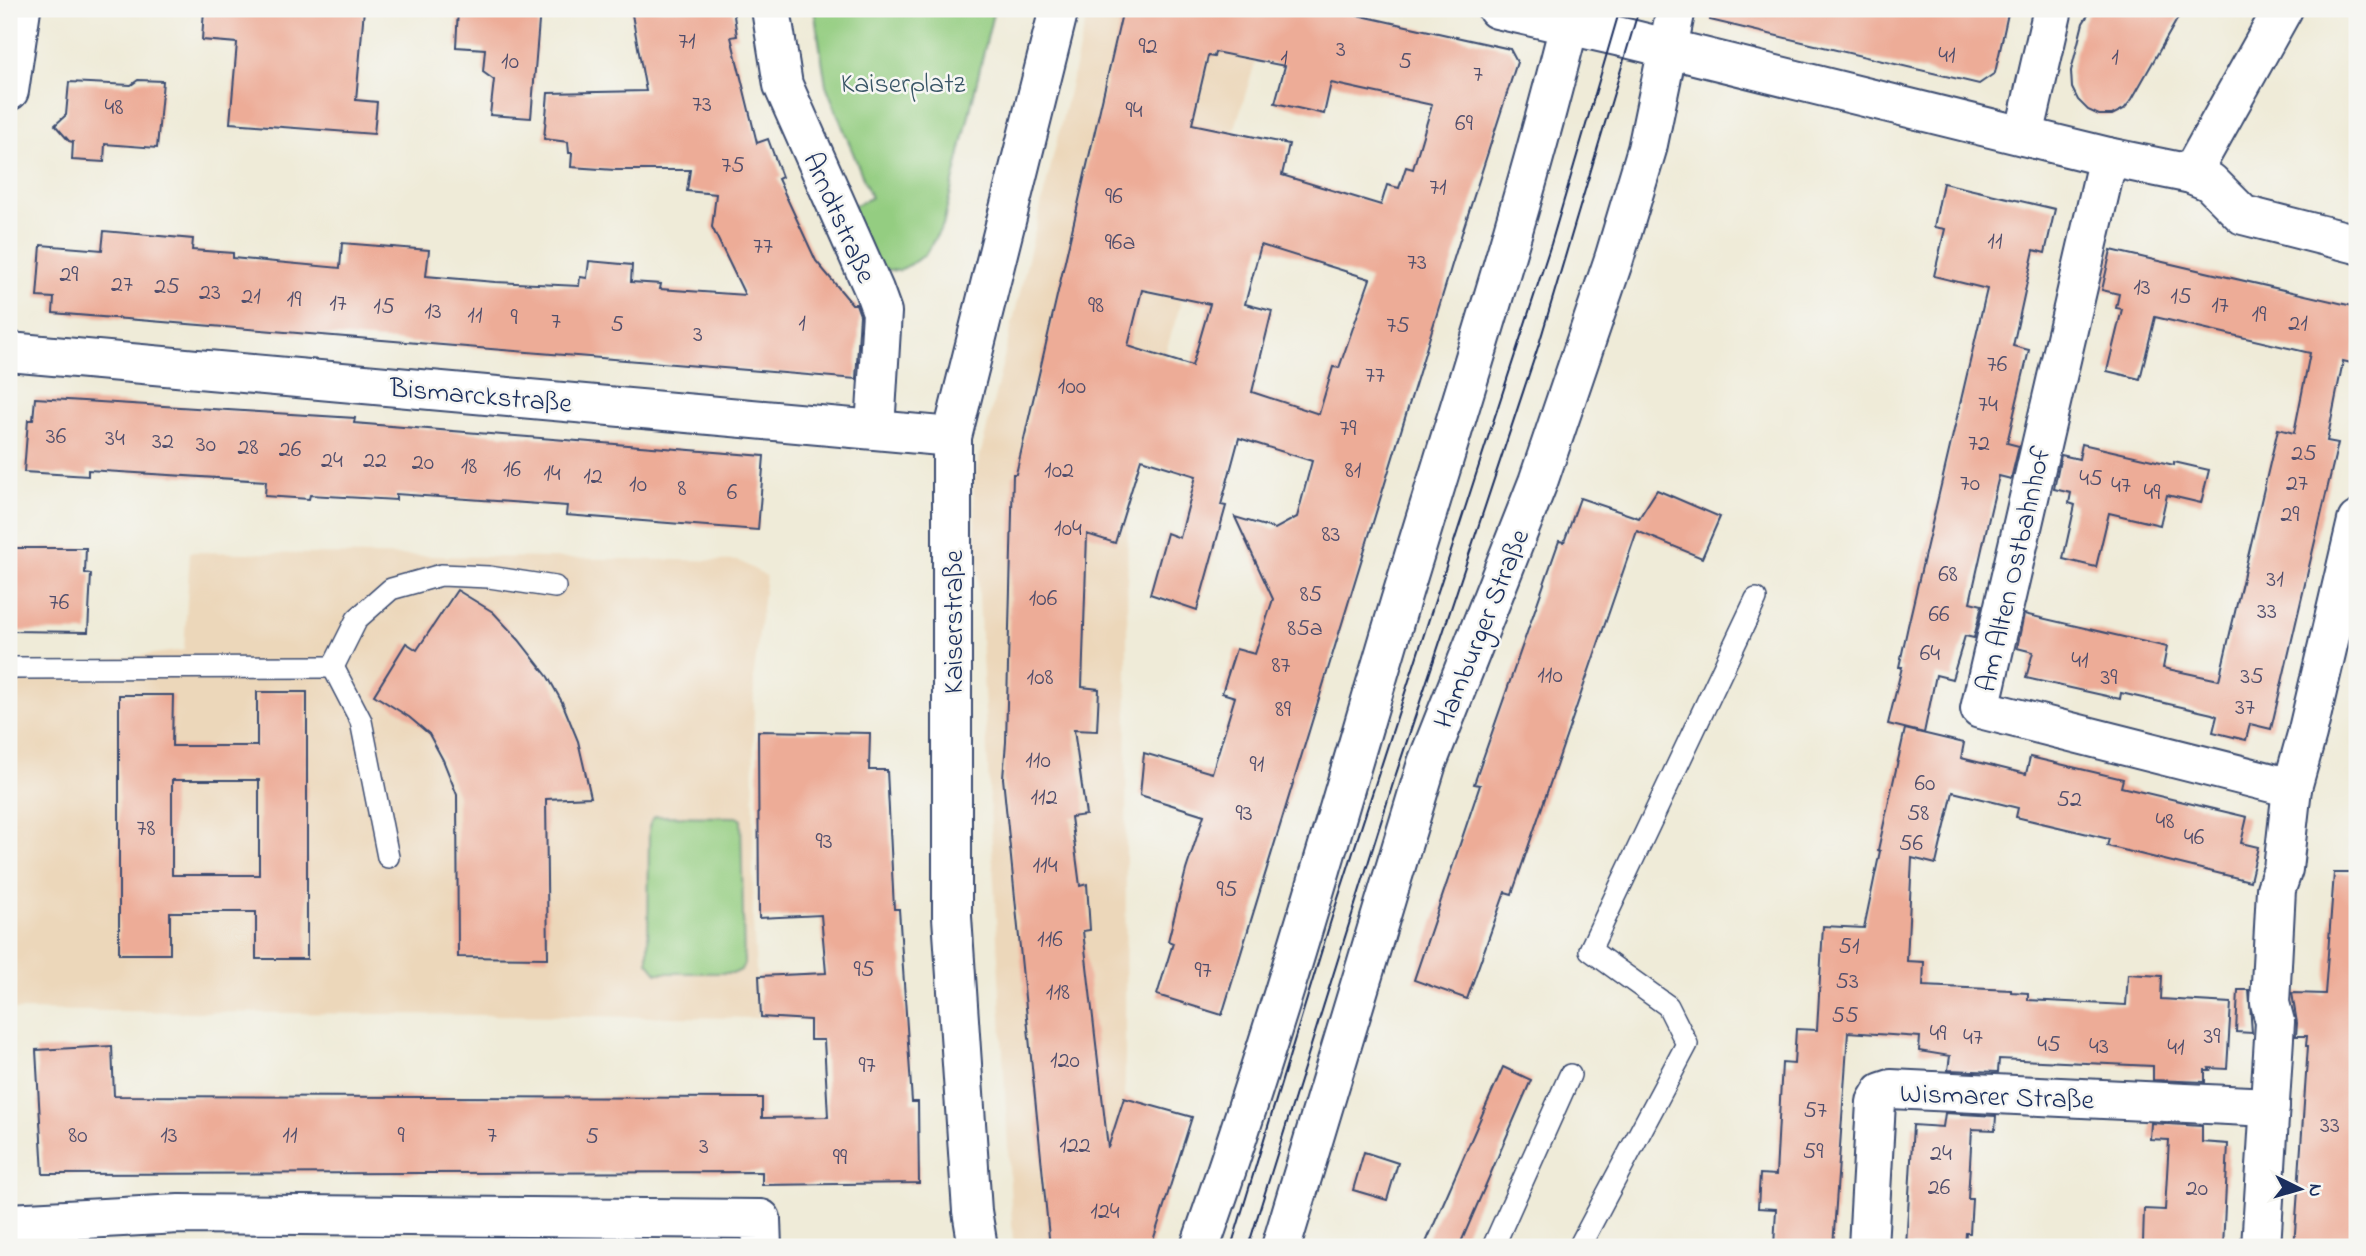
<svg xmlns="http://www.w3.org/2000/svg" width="2366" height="1256" font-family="'Indie Flower',sans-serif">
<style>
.built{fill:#ecd7ba}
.green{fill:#94cd81;stroke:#587e70;stroke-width:2}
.building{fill:#edac97;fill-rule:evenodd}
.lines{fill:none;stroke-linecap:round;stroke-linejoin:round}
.lane-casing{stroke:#3b4b70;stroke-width:24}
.street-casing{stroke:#3b4b70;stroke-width:42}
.secondary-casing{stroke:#3b4b70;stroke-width:42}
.lane{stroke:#fff;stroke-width:21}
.street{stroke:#fff;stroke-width:38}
.secondary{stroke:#fff;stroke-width:38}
.tram{stroke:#1b2f5e;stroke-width:2}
.labels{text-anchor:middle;stroke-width:5;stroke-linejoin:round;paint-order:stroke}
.number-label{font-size:24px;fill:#504e6c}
.park-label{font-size:28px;fill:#395667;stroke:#f6f6f2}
.street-label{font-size:28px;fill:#1b2f5e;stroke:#f6f6f2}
</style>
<rect width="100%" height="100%" fill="#f6f6f2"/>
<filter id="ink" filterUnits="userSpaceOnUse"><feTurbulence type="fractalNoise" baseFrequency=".0143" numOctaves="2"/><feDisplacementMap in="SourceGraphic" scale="14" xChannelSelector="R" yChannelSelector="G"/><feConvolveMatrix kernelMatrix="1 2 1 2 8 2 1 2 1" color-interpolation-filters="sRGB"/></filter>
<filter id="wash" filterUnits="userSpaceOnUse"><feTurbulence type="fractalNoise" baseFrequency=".00686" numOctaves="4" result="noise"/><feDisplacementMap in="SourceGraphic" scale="28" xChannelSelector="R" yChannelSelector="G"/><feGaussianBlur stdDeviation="1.57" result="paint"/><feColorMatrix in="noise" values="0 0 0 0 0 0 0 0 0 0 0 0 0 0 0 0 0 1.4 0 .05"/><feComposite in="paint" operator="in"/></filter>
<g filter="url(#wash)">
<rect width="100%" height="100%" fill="#efebd8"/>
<g class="built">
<path d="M1089 9H1267L1256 60 1128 474 1124 1232 1013 1242 973 485Z"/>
<path d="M190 552 739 561 766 576 754 674 753 921 759 1018 9 1010V673L184 650Z"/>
</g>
<g class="green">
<path d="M814 9H994L943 225 925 255 899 271 874 268 844 210 871 198 826 85Z"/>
<path d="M656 816 737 817 741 819 744 964 741 970 735 973H657L648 962 649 827 652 819Z"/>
</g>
<g id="blocks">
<g class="building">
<path d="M204 9H364L356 100 377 102 374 134 230 123 237 43 202 40Z"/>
<path d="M458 9H540L531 118 490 115 494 80 483 72 485 49 456 47Z"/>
<path d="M631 9H733L737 36 731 37 757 143 768 139 782 177 778 179 816 261 852 304H856L860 315 856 379 53 313 54 298 37 297 41 245 102 250 104 231 193 239 192 250 233 253V258L340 268 342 243 429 250 426 276 495 282 579 286 580 277 587 278 589 261 632 265 631 282 661 284 660 289 745 295 712 227 716 194 687 191 690 170H615L571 167 572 153H569L568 142 544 139 548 93 646 91Z"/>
<path d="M1123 9H1330L1510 49 1517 62 1454 258 1222 1015 1157 995 1173 943 1168 941 1186 870 1204 815 1140 795 1144 753 1212 773 1235 697 1222 693 1236 649 1255 654 1273 599 1235 517 1275 529 1297 517 1312 461 1239 438 1221 505 1226 506 1197 610 1150 594 1167 533 1180 538 1196 476 1141 459 1115 543 1087 534 1082 687 1099 689 1097 731 1074 730 1086 815 1071 817 1080 886 1087 884 1090 930 1083 931 1108 1148 1124 1098 1192 1117 1151 1247H1050L1003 778 1006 742 1013 474H1016ZM1215 52 1285 66 1275 103 1324 114 1331 83 1432 105 1413 169 1406 167 1399 188 1387 185 1381 205 1282 175 1289 144 1192 124 1208 56 1214 57ZM1261 245 1370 279 1339 368 1333 367 1319 414 1252 392 1272 311 1245 304ZM1142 290 1210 304 1192 366 1128 346Z"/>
<path d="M1711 9H2009L1995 73 1979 84 1710 20Z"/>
<path d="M2092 9H2183L2132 99 2124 109 2112 115H2099L2088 110 2078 100 2072 88 2071 71 2083 23Z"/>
<path d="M138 80 163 81 157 148 105 144 104 162 72 160 73 142 69 141 55 125 66 115 69 82 131 85Z"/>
<path d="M1943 183 2055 209 2045 253 2034 250 2013 346 2029 350 2007 443 2019 446 2011 479 1999 476 1991 509 1970 602 1982 605 1974 638 1965 636 1952 679 1936 675 1924 733 1888 724 1902 667H1899L1908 626 1987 289 1934 276 1945 229 1934 227Z"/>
<path d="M2111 250 2357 307V339L2351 363 2343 361 2327 441 2338 443 2271 729 2250 724 2246 740 2213 732 2217 716 2212 714 2121 693 2120 699 2026 678 2033 652 2017 648 2024 614 2167 647 2163 668 2219 680 2278 429 2294 433 2310 353 2155 317 2140 379 2107 371 2122 309 2116 308 2119 294 2102 290Z"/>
<path d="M35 398 355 418 354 423 764 456 758 530 566 515 567 506 396 494V500L310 495 309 499 265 496 266 481 88 470V476L24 472 28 420H33Z"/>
<path d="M2082 444 2174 465V462L2209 470 2201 503 2167 495 2160 525 2109 513 2096 567 2063 559 2075 505 2069 503 2071 493 2054 489 2061 455 2079 459Z"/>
<path d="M1657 490 1720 517 1702 558 1637 531 1512 894 1505 892 1467 999 1414 980 1480 785 1474 784 1559 541 1564 542 1580 498 1639 518Z"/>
<path d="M9 548H86L85 573 91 574 88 632 9 631Z"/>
<path d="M457 590 493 612 519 640 548 677 562 702 578 741 591 797 546 799 548 958 458 957 457 795 443 760 429 734 409 717 374 695 406 643 417 650Z"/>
<path d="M257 692H307V959H256V912H170V954H119V695H173L172 746H257ZM172 780H259V875H172Z"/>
<path d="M1905 729 1964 743 1961 758 2026 774 2030 757 2123 779 2121 787 2247 817 2241 843 2258 847 2250 881 2107 846 2109 839 2016 817 2018 808 1953 792 1936 864 1912 858 1907 961 1924 962 1923 986 2011 990V992L2028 993V1000L2126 1005 2128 974 2162 976 2161 999 2231 1003 2227 1069 2209 1068 2210 1070H2205V1082L2153 1080V1066L1999 1059 1998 1072 1948 1070 1950 1056 1919 1051 1920 1037 1848 1032 1833 1247H1774L1776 1209 1758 1208 1760 1174 1776 1175 1782 1063 1794 1064 1796 1029 1817 1030 1823 926 1864 928 1880 851 1878 850Z"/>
<path d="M758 731 870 733 869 770H887L894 909H899L912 1102H918L919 1183 762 1185V1172L43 1174 36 1050 112 1046 114 1096 762 1098V1118L828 1117 824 1040H810V1020L761 1017 759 976 826 973 821 915 759 918Z"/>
<path d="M2334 873H2357V1197L2354 1247H2294L2308 1046H2306L2307 1036H2296L2297 1023 2292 993 2325 994Z"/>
<path d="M2238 990H2249L2252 1033 2236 1032Z"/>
<path d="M1503 1067 1531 1080 1459 1247H1424Z"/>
<path d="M1945 1113 1996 1116 1995 1130 1972 1129 1968 1199H1972L1970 1233H1966L1965 1247H1906L1913 1125 1943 1127Z"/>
<path d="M2151 1123 2202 1126V1142L2228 1144 2223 1247H2164V1245L2143 1243 2144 1209 2165 1210 2169 1140 2150 1139Z"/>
<path d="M1364 1152 1398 1163 1387 1200 1353 1190Z"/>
</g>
</g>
</g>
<g filter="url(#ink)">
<use href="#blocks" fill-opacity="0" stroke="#3b4b70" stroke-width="2"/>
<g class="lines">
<defs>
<g id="lane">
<path d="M333 667 357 619 391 589 441 575 489 577 555 587"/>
<path d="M333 667 361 721 388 857"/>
<path d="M9 668 333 667"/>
<path d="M1493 1247 1570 1075"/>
<path d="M1579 1247 1687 1044 1668 1006 1590 950 1756 599"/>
</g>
<g id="street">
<path d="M771 9 783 85 874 290 882 312 875 429"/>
<path d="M1497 9 1630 39 2108 157 2191 174 2210 182 2243 215 2357 244"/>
<path d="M9 91 21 9"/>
<path d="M2024 136 2053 9"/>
<path d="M2108 157 1980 709 2292 788"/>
<path d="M2191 174 2283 9"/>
<path d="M9 352 952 437"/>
<path d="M9 1223 179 1214 761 1219 762 1247"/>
<path d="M978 1247 972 1211 952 917V437L1059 9"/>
<path d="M1868 1247 1876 1102 1882 1092 1891 1089 2270 1107"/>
<path d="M2261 1247 2275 1022 2270 1003 2276 889 2283 869 2292 788 2307 734 2357 521"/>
</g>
<g id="secondary">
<path d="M1200 1247C1275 1035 1336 817 1400 602 1460 404 1524 209 1573 9"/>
<path d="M1281 1247 1427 763 1538 482 1614 259 1647 149 1676 9"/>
</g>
</defs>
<use href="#lane" class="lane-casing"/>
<use href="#street" class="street-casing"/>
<use href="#secondary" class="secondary-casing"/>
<use href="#lane" class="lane"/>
<use href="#street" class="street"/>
<use href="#secondary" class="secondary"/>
<g class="tram">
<path d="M1231 1247 1332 917 1551 244 1620 9"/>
<path d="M1248 1247 1396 774 1539 344 1639 9"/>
</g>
</g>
</g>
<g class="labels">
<g class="number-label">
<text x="687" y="48">71</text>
<text x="1148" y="53">92</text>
<text x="1341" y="56">3</text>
<text x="1947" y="62">41</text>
<text x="2115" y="64">1</text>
<text x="1284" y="65">1</text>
<text x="510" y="68">10</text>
<text x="1405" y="68">5</text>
<text x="1478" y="81">7</text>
<text x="702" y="111">73</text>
<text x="114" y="114">48</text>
<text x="1134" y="117">94</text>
<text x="1464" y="130">69</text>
<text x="733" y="172">75</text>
<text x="1438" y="194">71</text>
<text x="1114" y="203">96</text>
<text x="1995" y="248">11</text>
<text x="1120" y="249">96a</text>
<text x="763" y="253">77</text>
<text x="1417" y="269">73</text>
<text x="69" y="281">29</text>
<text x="122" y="291">27</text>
<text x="167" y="293">25</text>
<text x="2142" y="294">13</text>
<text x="210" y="299">23</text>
<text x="251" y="303">21</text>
<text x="2181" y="303">15</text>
<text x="294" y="306">19</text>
<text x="338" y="310">17</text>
<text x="1096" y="312">98</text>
<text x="2220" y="312">17</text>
<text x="384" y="313">15</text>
<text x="433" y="318">13</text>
<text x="2259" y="321">19</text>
<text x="475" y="322">11</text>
<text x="514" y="324">9</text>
<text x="556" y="328">7</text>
<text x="802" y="330">1</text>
<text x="2298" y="330">21</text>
<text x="617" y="331">5</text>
<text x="1398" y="332">75</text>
<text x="698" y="341">3</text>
<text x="1997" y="371">76</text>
<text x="1375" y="382">77</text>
<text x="1072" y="393">100</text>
<text x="1988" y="411">74</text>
<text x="1348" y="435">79</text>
<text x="56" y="443">36</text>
<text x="115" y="445">34</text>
<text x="163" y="448">32</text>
<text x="1979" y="450">72</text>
<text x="206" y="451">30</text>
<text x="248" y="454">28</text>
<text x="290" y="456">26</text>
<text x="2304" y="460">25</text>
<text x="332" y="467">24</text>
<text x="375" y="467">22</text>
<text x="423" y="469">20</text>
<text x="469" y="473">18</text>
<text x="512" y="476">16</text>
<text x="1059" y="477">102</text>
<text x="1353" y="477">81</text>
<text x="552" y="480">14</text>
<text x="593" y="483">12</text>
<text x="2091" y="485">45</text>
<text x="1970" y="490">70</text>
<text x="2297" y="490">27</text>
<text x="638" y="491">10</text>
<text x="2121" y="492">47</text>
<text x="682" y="495">8</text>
<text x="732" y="499">6</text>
<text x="2152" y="499">49</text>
<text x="2290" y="521">29</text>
<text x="1068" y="535">104</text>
<text x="1331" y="541">83</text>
<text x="1948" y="581">68</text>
<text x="2275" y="586">31</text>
<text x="1311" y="601">85</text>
<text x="1043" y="605">106</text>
<text x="59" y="609">76</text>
<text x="2267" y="618">33</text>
<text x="1939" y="621">66</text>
<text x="1305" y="635">85a</text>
<text x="1930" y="660">64</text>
<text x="2080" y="667">41</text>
<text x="1281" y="672">87</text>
<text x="1550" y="682">110</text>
<text x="2252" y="683">35</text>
<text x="1040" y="684">108</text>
<text x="2109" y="684">39</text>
<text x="2245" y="714">37</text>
<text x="1283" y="716">89</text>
<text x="1038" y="767">110</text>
<text x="1257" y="771">91</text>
<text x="1925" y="790">60</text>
<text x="1044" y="804">112</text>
<text x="2069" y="806">52</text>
<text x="1244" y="820">93</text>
<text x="1918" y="820">58</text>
<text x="2165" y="828">48</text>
<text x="146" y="835">78</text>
<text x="2194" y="844">46</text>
<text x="824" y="848">93</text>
<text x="1911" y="850">56</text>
<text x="1045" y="872">114</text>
<text x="1227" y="896">95</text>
<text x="1050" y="946">116</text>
<text x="1849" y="953">51</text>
<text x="864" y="976">95</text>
<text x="1203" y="977">97</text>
<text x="1847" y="988">53</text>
<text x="1058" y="999">118</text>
<text x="1845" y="1022">55</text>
<text x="1938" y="1040">49</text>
<text x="2212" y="1043">39</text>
<text x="1973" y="1044">47</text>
<text x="2049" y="1051">45</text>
<text x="2099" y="1053">43</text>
<text x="2176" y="1054">41</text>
<text x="1065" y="1067">120</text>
<text x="867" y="1072">97</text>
<text x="1815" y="1117">57</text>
<text x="2330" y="1132">33</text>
<text x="78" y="1142">80</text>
<text x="169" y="1142">13</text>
<text x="290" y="1142">11</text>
<text x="401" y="1142">9</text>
<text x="492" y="1142">7</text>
<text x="592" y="1143">5</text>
<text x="1075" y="1152">122</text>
<text x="704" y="1153">3</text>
<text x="1813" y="1158">59</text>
<text x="1941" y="1160">24</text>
<text x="840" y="1164">99</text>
<text x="1939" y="1194">26</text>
<text x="2197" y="1195">20</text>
<text x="1105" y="1218">124</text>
</g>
<g class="park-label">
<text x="903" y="92">Kaiserplatz</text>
</g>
<g class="street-label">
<text transform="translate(841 217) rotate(66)" y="10">Arndtstraße</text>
<text transform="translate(481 394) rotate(5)" y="10">Bismarckstraße</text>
<text transform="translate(2012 569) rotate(-77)" y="10">Am Alten Ostbahnhof</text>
<text transform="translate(952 622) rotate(-90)" y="10">Kaiserstraße</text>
<text transform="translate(1480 628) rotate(-68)" y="10">Hamburger Straße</text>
<text transform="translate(1997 1095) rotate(2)" y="10">Wismarer Straße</text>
</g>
</g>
<rect width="2366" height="1256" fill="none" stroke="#f6f6f2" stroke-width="35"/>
<g transform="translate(2300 1189) rotate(95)" stroke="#f6f6f2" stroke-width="5" paint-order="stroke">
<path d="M0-5L12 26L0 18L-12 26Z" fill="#1b2f5e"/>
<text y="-10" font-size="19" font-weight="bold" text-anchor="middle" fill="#1b2f5e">N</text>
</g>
</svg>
